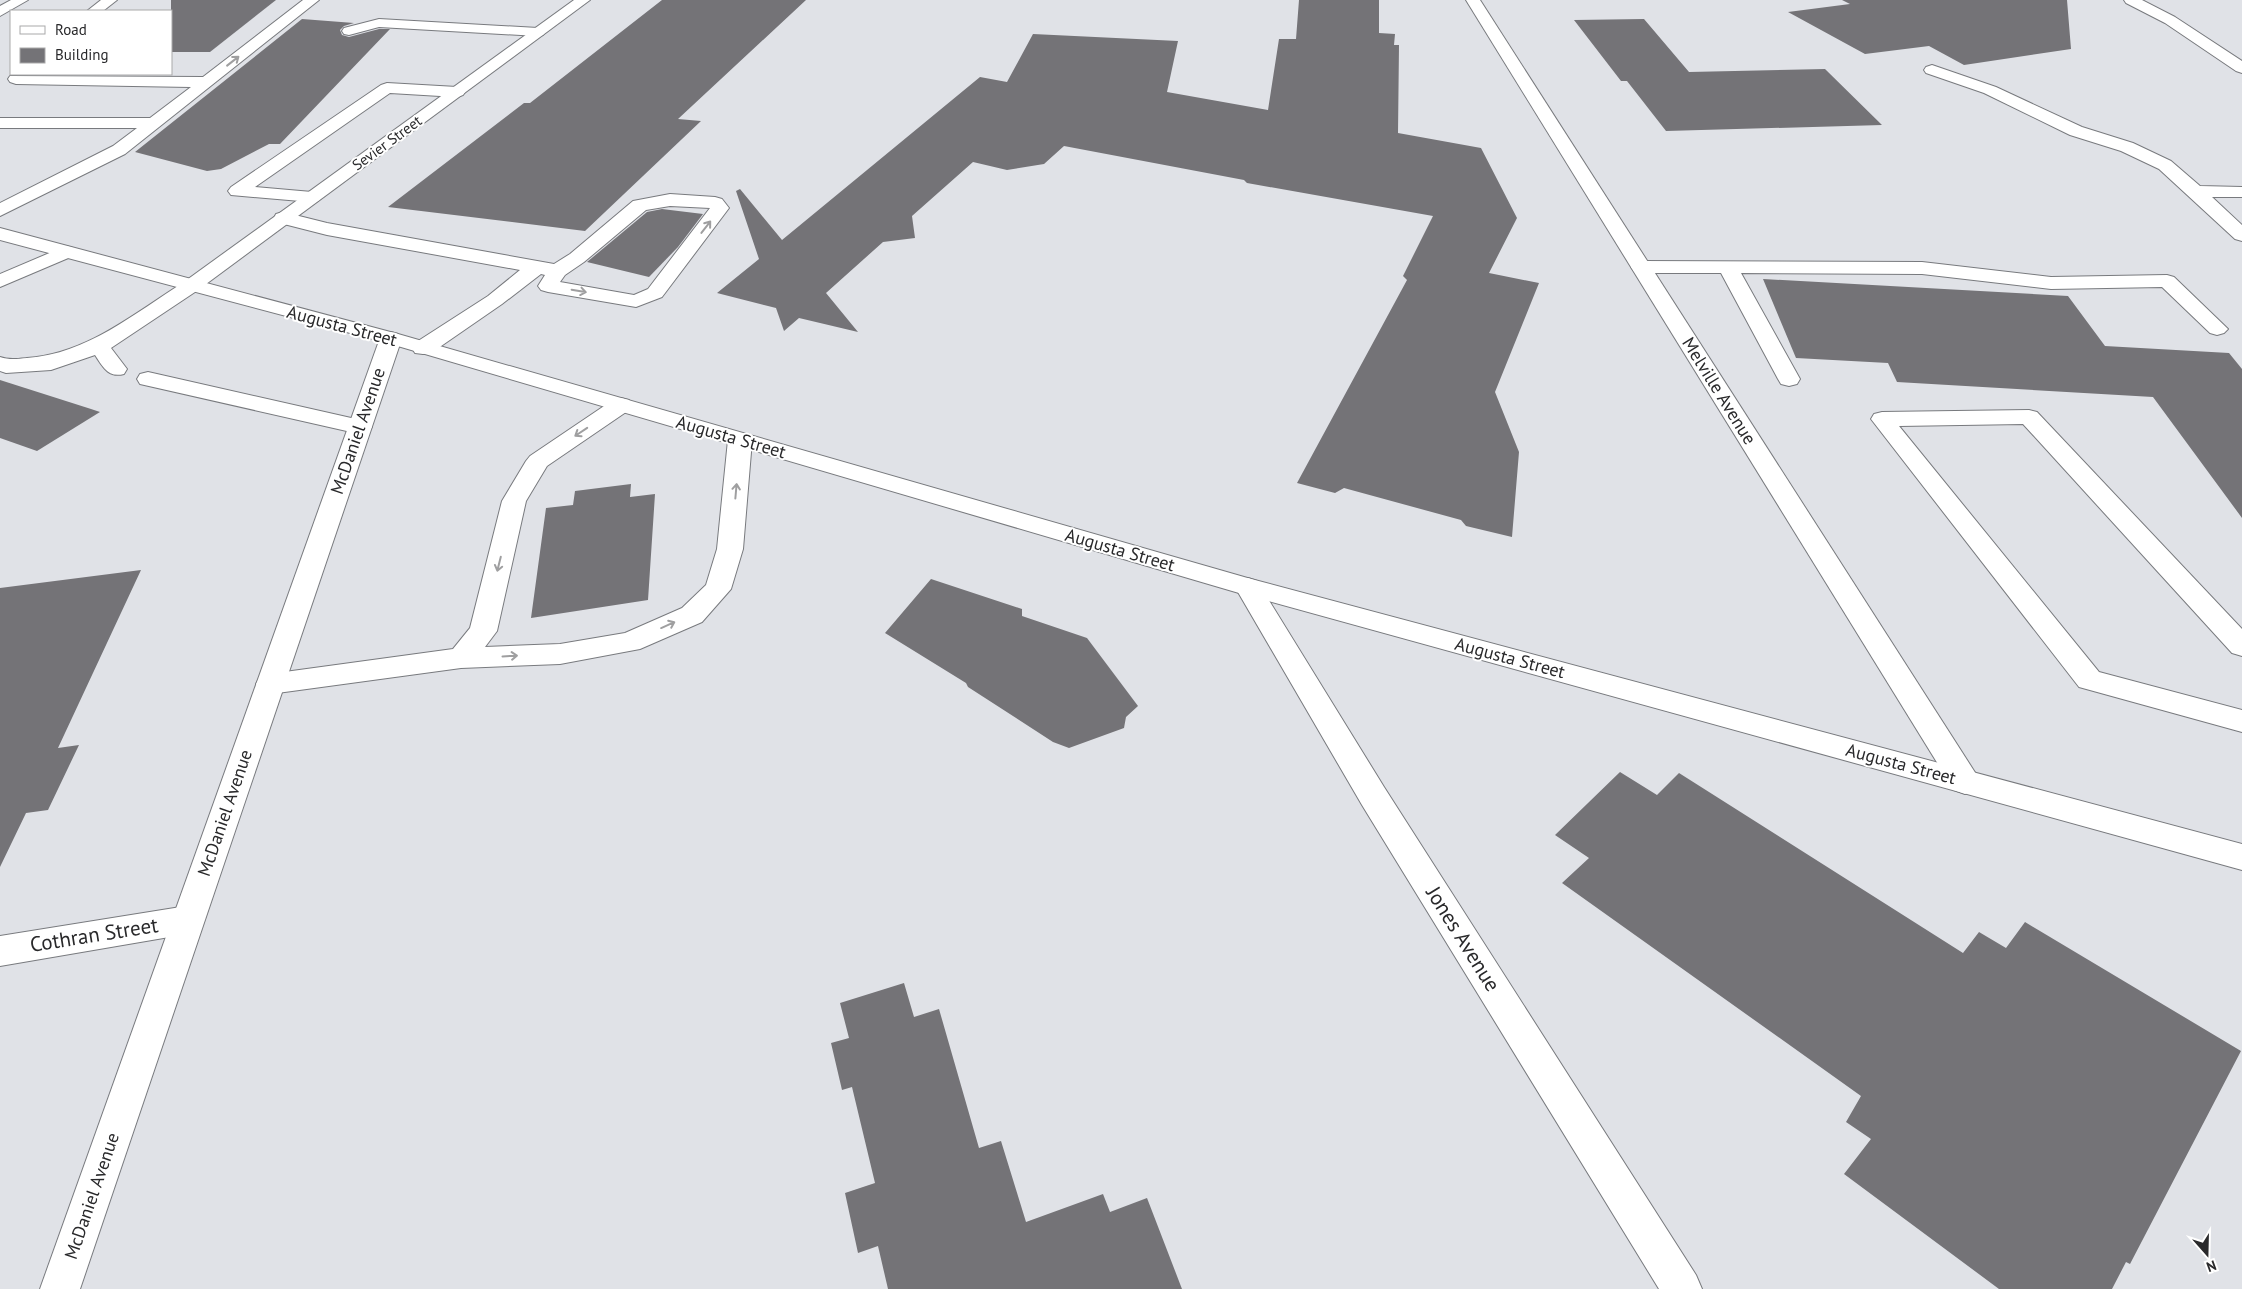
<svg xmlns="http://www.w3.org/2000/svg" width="2242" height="1289" font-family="'PT Sans',sans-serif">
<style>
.building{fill:#747377}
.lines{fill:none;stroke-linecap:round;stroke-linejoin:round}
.lane-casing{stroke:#787a7e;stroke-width:2}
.street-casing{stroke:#787a7e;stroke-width:2}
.secondary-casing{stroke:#787a7e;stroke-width:2}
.primary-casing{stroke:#787a7e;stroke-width:2}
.lane{fill:#fff;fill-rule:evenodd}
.street{fill:#fff;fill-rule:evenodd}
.secondary{fill:#fff;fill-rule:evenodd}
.primary{fill:#fff;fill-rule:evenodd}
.oneway{stroke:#9f9fa0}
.labels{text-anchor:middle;stroke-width:4;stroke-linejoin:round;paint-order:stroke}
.far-street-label{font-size:15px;fill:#29292b;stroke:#fff}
.street-label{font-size:18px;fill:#29292b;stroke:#fff}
.near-street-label{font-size:21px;fill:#29292b;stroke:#fff}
</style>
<rect width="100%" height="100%" fill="#e0e2e7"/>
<g class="building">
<path d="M171 0H276L210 52H171Z"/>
<path d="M662 0H806L678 119 701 121 585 231 388 207 524 103H530Z"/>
<path d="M1299 0H1379V33L1395 34 1394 45H1399L1398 133 1481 148 1517 218 1489 273 1539 283 1495 392 1519 452 1512 537 1466 526 1461 520 1344 488 1335 493 1297 483 1407 280 1403 276 1433 216 1247 183 1244 180 1064 146 1044 164 1007 170 973 162 912 216 915 238 883 242 826 293 858 332 799 318 784 331 776 308 717 293 759 259 736 191 740 189 782 240 980 77 1007 82 1033 34 1178 41 1167 92 1268 110 1279 39H1296Z"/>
<path d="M1842 0H2067L2071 49 1964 65 1929 46 1865 54 1788 12 1850 4Z"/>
<path d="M302 19 354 23 344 26 340 30 342 35 349 37 379 29H390L280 144H269L221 169 207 171 135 152Z"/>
<path d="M1644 19 1689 72 1825 69 1882 125 1666 131 1627 81H1621L1574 20Z"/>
<path d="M662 209 703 214 678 247 649 277 587 262 647 212Z"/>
<path d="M1763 279 2068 296 2105 346 2229 353 2242 369V518L2153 397 1897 382 1888 363 1796 358Z"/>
<path d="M0 380 91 409 100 412 37 451 0 438Z"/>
<path d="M631 484 630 497 655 494 648 600 531 618 546 508 573 505 575 491Z"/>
<path d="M141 570 58 748 79 745 48 810 26 813 0 867V588Z"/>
<path d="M931 579 1022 609V616L1087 638 1138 706 1126 717 1124 728 1069 748 1053 742 968 687 966 683 885 633Z"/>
<path d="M1620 772 1657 795 1679 773 1963 953 1979 932 2006 948 2025 922 2241 1051 2130 1264 2126 1262 2112 1289H1999L1844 1174 1871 1139 1846 1122 1861 1096 1562 883 1589 858 1555 835Z"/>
<path d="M904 983 914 1017 939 1009 979 1148 1001 1141 1026 1222 1103 1194 1110 1212 1147 1198 1182 1289H888L878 1246 858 1253 845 1193 875 1183 852 1087 842 1090 831 1043 849 1038 840 1003Z"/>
</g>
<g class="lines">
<defs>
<g id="lane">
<path d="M101 0H117L103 11H87Z"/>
<path d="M303 0H319L125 154 0 216V203L113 146 137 128H0V118H150L191 87 16 84 10 82 8 79 10 76 203 77Z"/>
<path d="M379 19 538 28 543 29 545 32 543 35 538 36 379 27 349 35 344 34 342 31 344 28Z"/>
<path d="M1932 65 1996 87 2082 127 2133 143 2171 161 2200 186 2242 187V197H2212L2242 225V241L2235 239 2159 169 2121 151 2070 135 1984 93 1926 73 1924 70 1926 67Z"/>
<path d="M387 83 457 87 463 89 465 92 463 95 457 97 390 93 255 187 312 192 318 193 321 197 318 201 312 202 231 195 228 191 231 187 381 85Z"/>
<path d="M670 194 715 197 722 199 729 208 662 297 636 307 548 292 541 290 538 286 545 275 541 274 502 304 431 353 423 354 415 353 412 348 415 343 488 296 520 270 327 235 276 222 274 218 276 214 283 212 327 223 554 264 570 254 633 201ZM670 206 710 208 648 289 634 295 560 282 565 275 584 262 646 210Z"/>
<path d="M1641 261 1922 262 2051 277 2167 275 2174 277 2228 329 2224 333 2217 335 2210 333 2162 287 2051 289 1922 274 1741 273 1800 379 1797 384 1789 386 1781 384 1778 379 1721 273H1641L1634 271 1631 267 1634 263Z"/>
<path d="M191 280 198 282 201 286 198 290 111 348 127 369 124 374C108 378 103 367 95 355L51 370 6 373 0 371V357C9 360 17 359 27 358 87 354 135 313 184 282Z"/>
<path d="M148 372 360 420 368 422 372 427 368 432 360 434 140 384 137 379 140 374Z"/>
<path d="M621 398 629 400 632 405 629 410 547 466 526 501 497 631 485 647 560 644 625 633 682 608 706 585 717 549 728 440 732 435 740 433 748 435 752 440 743 549 731 589 702 622 640 649 560 664 461 668 270 694 260 691 256 684 260 677 270 674 453 649 470 628 502 501 526 461 530 456 613 400Z"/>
<path d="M2029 410 2037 412 2242 629V656L2232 653 2023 424 1899 426 2099 672 2242 710V732L2079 687 1871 419 1874 414 1882 412Z"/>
</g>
<g id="street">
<path d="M574 0H590L198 290 191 292 184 290 181 286 184 282Z"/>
<path d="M1466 0H1480L1976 774 1980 782 1976 790 1965 794 1954 790Z"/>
<path d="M2124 0H2142L2175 17 2242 61V73L2236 71 2165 23 2126 3Z"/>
<path d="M66 246 73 248 76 252 73 256 0 287V274Z"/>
<path d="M1248 578 1257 581 1384 787 1696 1275 1702 1289H1659L1362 805 1235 587 1239 581Z"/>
<path d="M187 906 199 910 204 920 199 930 187 934 0 966V936Z"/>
</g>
<g id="secondary">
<path d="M11 0H28L0 16V6Z"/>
<path d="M391 332 398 334 402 338 80 1289H40L380 338 384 334Z"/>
</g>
<path id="primary" d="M0 228 398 334 1251 579 2242 844V870L1239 593 384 342 0 240Z"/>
</defs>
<use href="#lane" class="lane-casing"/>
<use href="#street" class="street-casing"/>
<use href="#secondary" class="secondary-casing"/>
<use href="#primary" class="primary-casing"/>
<use href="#lane" class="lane"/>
<use href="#street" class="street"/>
<use href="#secondary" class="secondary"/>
<use href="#primary" class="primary"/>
</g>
<defs><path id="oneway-shaft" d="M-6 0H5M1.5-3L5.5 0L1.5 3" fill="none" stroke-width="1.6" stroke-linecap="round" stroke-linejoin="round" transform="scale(1.25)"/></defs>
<g class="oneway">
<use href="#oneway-shaft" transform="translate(233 61) rotate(-38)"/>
<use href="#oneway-shaft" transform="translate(706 227) rotate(-52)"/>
<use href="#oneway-shaft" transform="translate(579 291) rotate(10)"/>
<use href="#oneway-shaft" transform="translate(581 432) rotate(146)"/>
<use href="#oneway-shaft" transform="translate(736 491) rotate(-85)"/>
<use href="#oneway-shaft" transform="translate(499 564) rotate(104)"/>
<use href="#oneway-shaft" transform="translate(668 625) rotate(-24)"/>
<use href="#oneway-shaft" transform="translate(510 656) rotate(-3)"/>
</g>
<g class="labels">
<g class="far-street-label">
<text transform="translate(387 143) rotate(-36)" y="5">Sevier Street</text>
</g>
<g class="street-label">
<text transform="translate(342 326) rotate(15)" y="6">Augusta Street</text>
<text transform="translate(1719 391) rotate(58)" y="6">Melville Avenue</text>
<text transform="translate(358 431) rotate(-71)" y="6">McDaniel Avenue</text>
<text transform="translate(731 437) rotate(16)" y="6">Augusta Street</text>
<text transform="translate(1120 550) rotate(16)" y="6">Augusta Street</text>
<text transform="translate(1510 658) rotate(15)" y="6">Augusta Street</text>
<text transform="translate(1901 764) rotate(15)" y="6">Augusta Street</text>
<text transform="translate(225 813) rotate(-71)" y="6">McDaniel Avenue</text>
<text transform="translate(92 1196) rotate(-71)" y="6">McDaniel Avenue</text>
</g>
<g class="near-street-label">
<text transform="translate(94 935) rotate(-9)" y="7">Cothran Street</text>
<text transform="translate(1463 939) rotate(58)" y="7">Jones Avenue</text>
</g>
</g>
<rect x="10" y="10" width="162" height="65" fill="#ffffff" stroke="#a9a9aa"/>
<rect x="20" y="26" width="25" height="8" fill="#ffffff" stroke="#a9a9aa"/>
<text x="55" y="35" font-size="15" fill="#29292b">Road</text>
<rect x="20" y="48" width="25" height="15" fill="#747377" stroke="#a9a9aa"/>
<text x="55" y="60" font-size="15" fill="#29292b">Building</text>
<g transform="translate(2207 1254) rotate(160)" stroke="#ffffff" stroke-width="4" paint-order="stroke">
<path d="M0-4L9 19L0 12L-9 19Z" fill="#29292b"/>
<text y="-8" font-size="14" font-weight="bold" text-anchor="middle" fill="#29292b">N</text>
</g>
</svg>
